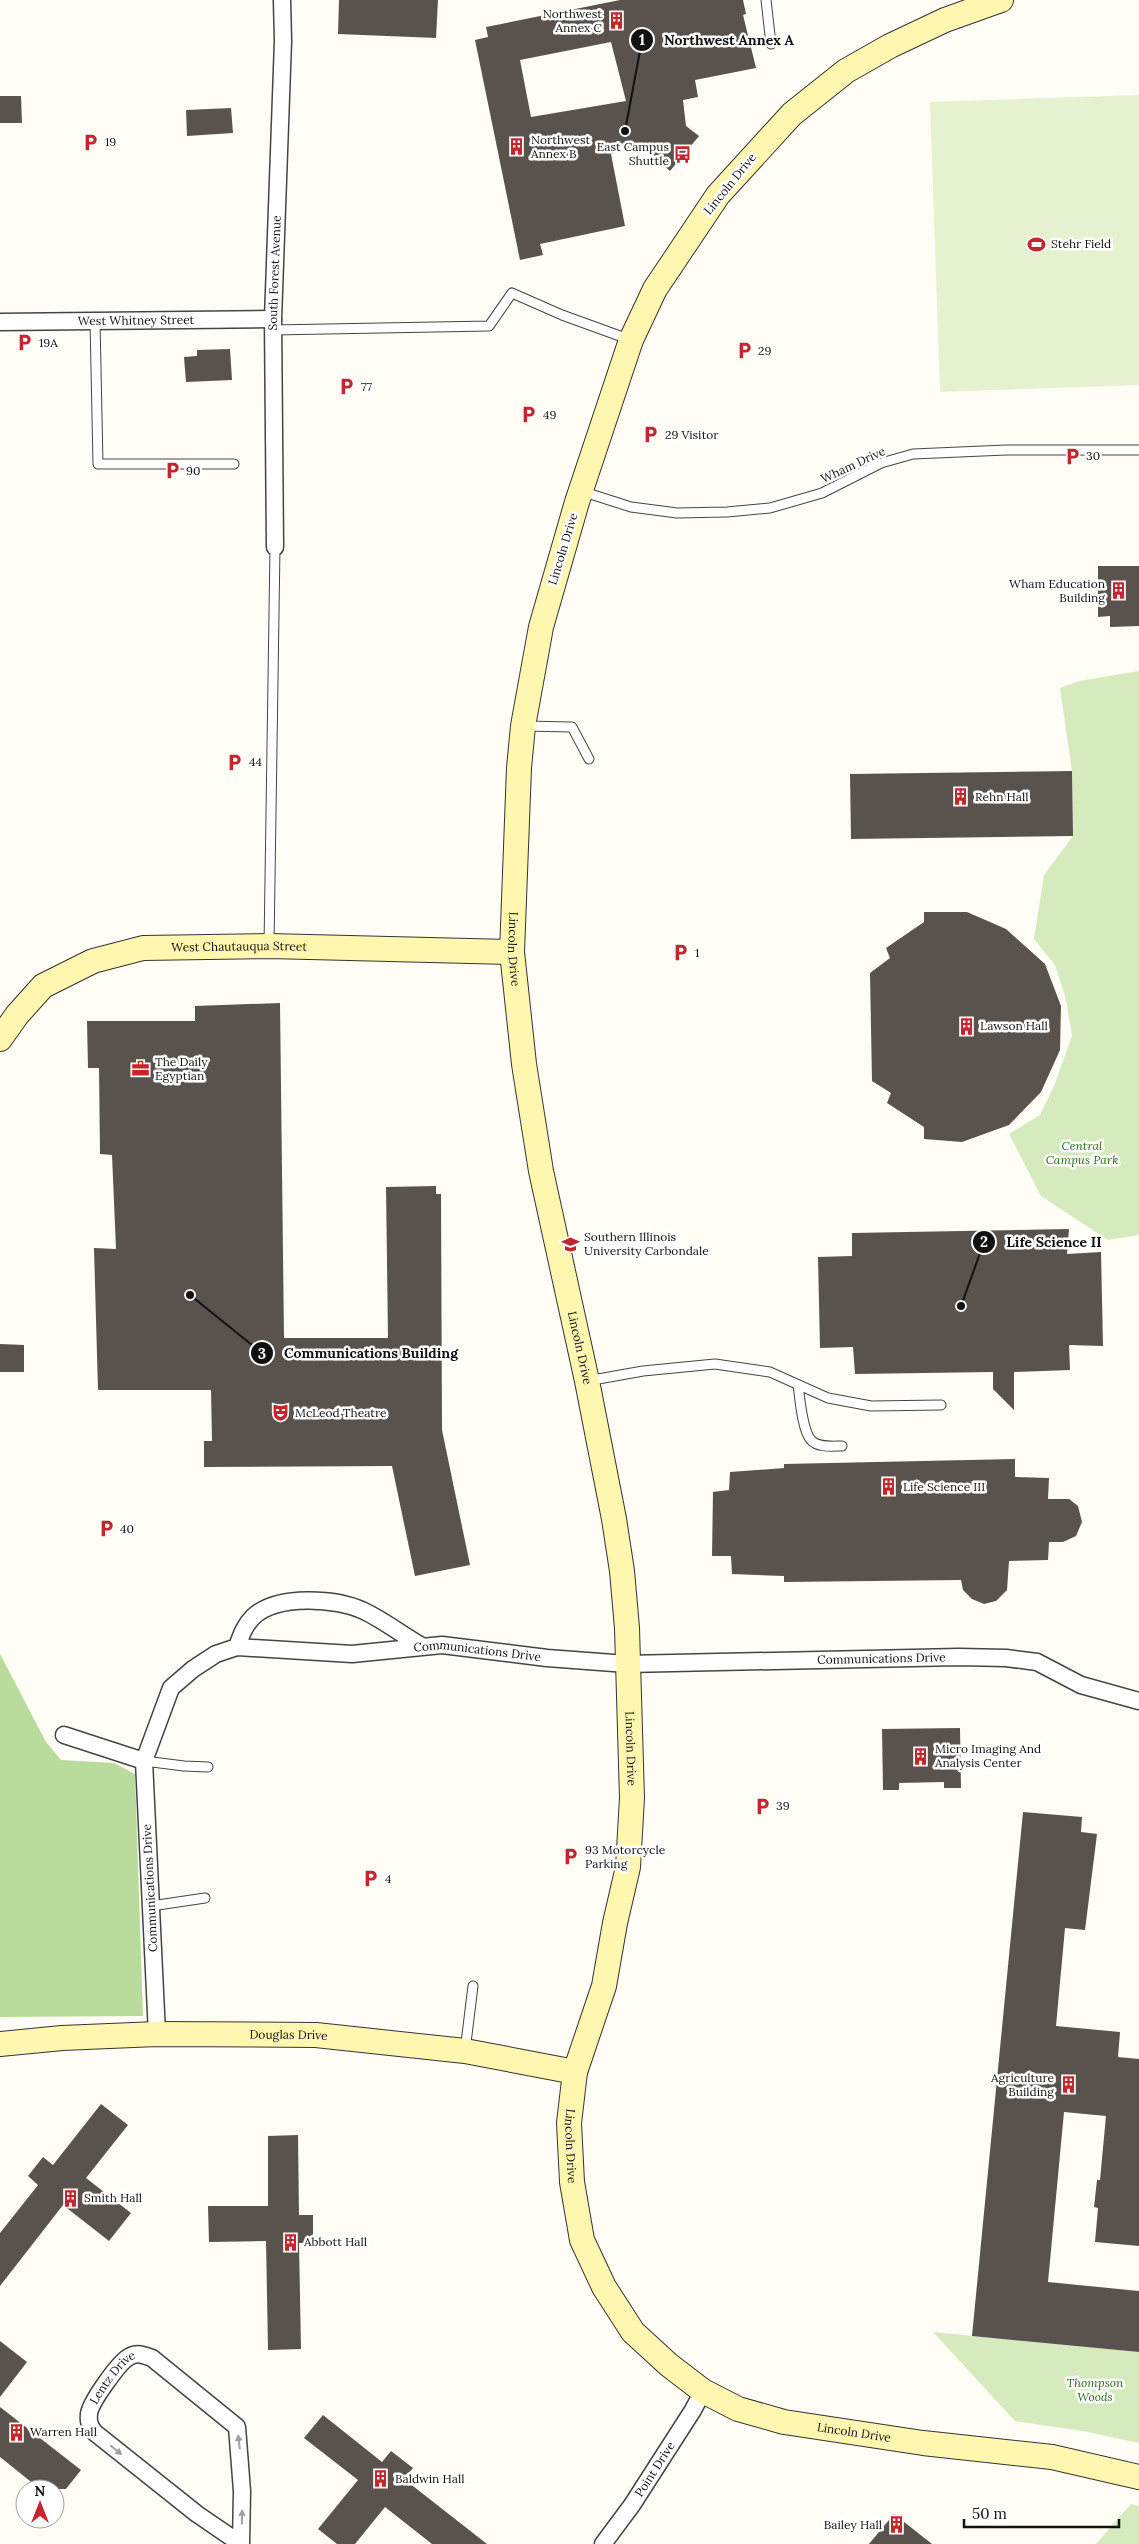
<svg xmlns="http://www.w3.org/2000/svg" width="1139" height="2544" font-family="Lora,serif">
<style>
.green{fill:#d5ebbd}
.forest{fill:#b9dc9c}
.pitch{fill:#e6f2cf}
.building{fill:#5a524d;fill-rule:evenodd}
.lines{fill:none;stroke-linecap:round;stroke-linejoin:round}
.lane-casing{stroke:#444;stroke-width:11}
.street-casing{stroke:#444;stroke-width:19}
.secondary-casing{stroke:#333;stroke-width:26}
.lane{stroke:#fff;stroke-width:9}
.street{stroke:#fff;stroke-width:16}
.secondary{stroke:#fff6b0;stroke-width:24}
.oneway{fill:#a0a0a0}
.labels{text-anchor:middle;stroke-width:5;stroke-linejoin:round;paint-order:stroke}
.poi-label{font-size:12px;fill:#111;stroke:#fff;text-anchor:start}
.street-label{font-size:12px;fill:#111;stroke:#fff}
.park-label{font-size:12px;font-style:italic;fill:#2f6b1f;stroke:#fff}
.leader{fill:none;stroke:#111;stroke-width:2}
.callout-dot{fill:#111;stroke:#fff;stroke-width:2}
.mark-label{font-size:15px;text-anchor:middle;font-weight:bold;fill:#fff}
.callout-label{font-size:14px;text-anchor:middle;font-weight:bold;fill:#111;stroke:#fff;stroke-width:5;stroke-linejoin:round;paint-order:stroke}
</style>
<rect width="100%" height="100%" fill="#fffdf5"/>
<g class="green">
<path d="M1139 671V1235L1108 1240 1041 1196 1009 1134 1040 1115 1054 1086 1072 1036 1066 999 1055 965 1034 939 1044 875 1073 836 1072 771 1060 688 1079 681Z"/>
<path d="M933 2332 1139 2352V2443L1083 2431 1015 2421Z"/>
<path d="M1131 2504 1139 2506V2544H1096Z"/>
</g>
<path class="forest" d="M0 1654 46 1742 61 1760 114 1763 135 1774 143 2016 0 2017Z"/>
<path class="pitch" d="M1139 95V385L940 392 930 102Z"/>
<g class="building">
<path d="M339 0H438L436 38 338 34Z"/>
<path d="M620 0H743L746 14 743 15 756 68 695 80 698 97 683 100 686 126 699 136 670 171 641 146 611 154 625 226 540 244 543 255 520 260 475 40 488 37 486 27ZM611 42 626 101 531 117 520 60Z"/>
<path d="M0 96H21L22 123H0Z"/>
<path d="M231 108 233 133 187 136 186 110Z"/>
<path d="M230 349 232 380 186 382 184 357 197 356V350Z"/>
<path d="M1098 566H1139V626L1110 627V616L1098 617Z"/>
<path d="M1072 771 1073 836 851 839 850 774Z"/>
<path d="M924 912H967L1006 929 1045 964 1061 1006 1060 1050 1041 1092 1009 1125 962 1142 924 1139V1127L887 1103 891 1093 872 1081 870 973 890 958 886 948 924 922Z"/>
<path d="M280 1003 284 1338H388L386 1187 436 1186V1194H441L442 1430 470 1565 415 1576 392 1466 204 1467V1441H212L211 1390H98L94 1248 116 1249 112 1155 100 1154 99 1068H88L87 1021H195V1006Z"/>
<path d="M1069 1229 1067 1254 1101 1252 1103 1346 1069 1345 1070 1370 1014 1372V1410L993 1389V1372L855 1374 853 1347 820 1348 818 1257 852 1256V1233Z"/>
<path d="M0 1344 24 1345V1372H0Z"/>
<path d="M1015 1459V1477L1049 1478 1048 1499H1069L1078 1506 1082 1522 1076 1536 1063 1542H1049L1048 1560 1009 1561 1007 1590 996 1601 984 1604 972 1599 963 1590 961 1580 784 1582V1576L732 1574 731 1556H712L713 1492 729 1490 730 1472 784 1468V1464Z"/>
<path d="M960 1728 961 1788H944V1782L899 1783V1790H883L882 1729Z"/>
<path d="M1023 1812 1082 1817 1081 1832 1097 1834 1085 1930 1065 1928 1056 2026 1120 2032 1118 2057 1139 2059V2246L1095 2242 1098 2208 1094 2207 1097 2180H1100L1106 2116 1064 2112 1048 2282 1139 2291V2352L972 2336Z"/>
<path d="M101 2104 128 2125 86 2178 131 2213 109 2241 63 2205 0 2286V2233L38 2185 28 2176 43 2157 53 2165Z"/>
<path d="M298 2135 299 2215H313V2243H299L301 2349 268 2350 266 2241 209 2242 208 2206H268V2136Z"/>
<path d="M0 2341 27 2362 0 2397Z"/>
<path d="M0 2407 81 2470 66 2489H40L0 2457Z"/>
<path d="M323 2415 382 2462 391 2451 413 2468 404 2479 487 2544H432L385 2507 355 2544H337L318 2529 358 2480 304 2438Z"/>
<path d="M894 2514 932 2544H869Z"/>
</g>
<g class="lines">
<defs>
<g id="lane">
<path d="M766 0 771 44"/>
<path d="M95 321 98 464H234"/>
<path d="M273 330 489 326 512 293 562 315 631 340"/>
<path d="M581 491 631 507 677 513 727 512 770 508 822 493 881 463 913 454 1006 450H1139"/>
<path d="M523 726 572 727 589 759"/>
<path d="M269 946 275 547"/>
<path d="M587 1381 643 1371 715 1364 770 1372 828 1398 871 1406 941 1405"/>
<path d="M798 1385C800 1398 802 1430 811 1440 818 1448 833 1446 842 1446"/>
<path d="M144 1761 184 1766 208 1767"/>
<path d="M151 1906 205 1898"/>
<path d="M465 2051 473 1986"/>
</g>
<g id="street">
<path id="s1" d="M0 322 273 319"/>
<path id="s2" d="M275 547 273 319 283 41 282 0"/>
<path d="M237 1647C241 1636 244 1626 253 1617 277 1594 336 1598 364 1611 383 1620 401 1634 420 1645"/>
<path d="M64 1735 144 1761"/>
<path id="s3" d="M157 2034 144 1761 171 1688 193 1669 216 1654 237 1647 352 1654 442 1645 547 1658 627 1664 959 1657 1006 1658 1037 1662 1081 1685 1139 1701"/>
<path id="s4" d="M241 2544 197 2514 94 2432C90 2426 88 2422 89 2414 90 2403 119 2362 129 2357 137 2352 144 2355 152 2358L237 2427 242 2491 241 2544"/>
<path id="s5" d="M603 2544 632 2505 693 2410 703 2391"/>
</g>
<g id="secondary">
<path id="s6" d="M1001 0 945 20 890 46 846 71 792 114 718 195 655 289 631 340 577 502 541 627 523 726 519 768 512 952 524 1064 541 1171 587 1381 614 1519 622 1571 627 1628 632 1798 628 1867 615 1923 604 1986 575 2072 569 2123 572 2182 582 2240 604 2287 633 2332 669 2365 703 2391 738 2409 784 2422 923 2443 1052 2457 1139 2477"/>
<path id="s7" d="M0 1039 17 1015 43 986 93 961 143 948 269 946 512 952"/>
<path id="s8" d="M0 2044 62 2038 157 2034 316 2035 465 2051 575 2072"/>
</g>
</defs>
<use href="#lane" class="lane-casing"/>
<use href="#street" class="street-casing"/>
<use href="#secondary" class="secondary-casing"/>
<use href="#lane" class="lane"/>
<use href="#street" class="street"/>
<use href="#secondary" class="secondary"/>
</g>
<defs><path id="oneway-solid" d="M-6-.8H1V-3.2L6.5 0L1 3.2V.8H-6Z" transform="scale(1.25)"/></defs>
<g class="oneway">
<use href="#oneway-solid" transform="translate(239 2442) rotate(-97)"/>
<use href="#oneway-solid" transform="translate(116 2450) rotate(39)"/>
<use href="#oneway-solid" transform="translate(242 2517) rotate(-89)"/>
</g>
<defs>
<symbol id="building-bare" viewBox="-9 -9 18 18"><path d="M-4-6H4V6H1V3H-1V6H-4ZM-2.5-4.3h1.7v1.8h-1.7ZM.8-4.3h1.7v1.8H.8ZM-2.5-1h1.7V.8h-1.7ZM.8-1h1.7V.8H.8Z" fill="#c4262e" stroke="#fff" stroke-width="2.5" paint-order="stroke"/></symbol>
<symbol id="parking-bare" viewBox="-9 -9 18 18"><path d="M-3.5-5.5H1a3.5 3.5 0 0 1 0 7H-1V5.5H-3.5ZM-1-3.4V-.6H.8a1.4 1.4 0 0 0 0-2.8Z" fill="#c4262e" stroke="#fff" stroke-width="2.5" paint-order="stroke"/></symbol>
<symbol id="bus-bare" viewBox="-9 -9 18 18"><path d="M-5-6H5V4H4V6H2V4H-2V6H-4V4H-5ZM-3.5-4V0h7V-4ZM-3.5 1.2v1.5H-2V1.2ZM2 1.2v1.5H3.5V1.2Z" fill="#c4262e" stroke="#fff" stroke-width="2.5" paint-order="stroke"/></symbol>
<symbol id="stadium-bare" viewBox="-9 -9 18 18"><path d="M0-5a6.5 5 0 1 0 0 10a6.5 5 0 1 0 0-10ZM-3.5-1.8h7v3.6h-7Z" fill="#c4262e" stroke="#fff" stroke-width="2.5" paint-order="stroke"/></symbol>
<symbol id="office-bare" viewBox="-9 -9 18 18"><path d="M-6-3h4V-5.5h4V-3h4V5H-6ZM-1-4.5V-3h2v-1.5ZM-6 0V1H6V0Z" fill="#c4262e" stroke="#fff" stroke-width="2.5" paint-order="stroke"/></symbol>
<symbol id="university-bare" viewBox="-9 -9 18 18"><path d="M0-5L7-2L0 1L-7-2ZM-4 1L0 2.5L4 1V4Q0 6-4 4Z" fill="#c4262e" stroke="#fff" stroke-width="2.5" paint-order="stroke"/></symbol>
<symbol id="theatre-bare" viewBox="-9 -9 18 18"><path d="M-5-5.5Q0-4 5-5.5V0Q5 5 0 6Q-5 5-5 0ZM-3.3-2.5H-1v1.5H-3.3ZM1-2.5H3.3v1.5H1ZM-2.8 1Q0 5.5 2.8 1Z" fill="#c4262e" stroke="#fff" stroke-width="2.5" paint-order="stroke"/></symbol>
</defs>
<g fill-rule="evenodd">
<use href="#building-bare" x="604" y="8" width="25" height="25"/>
<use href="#parking-bare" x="78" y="130" width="25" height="25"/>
<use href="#building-bare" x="504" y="134" width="25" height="25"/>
<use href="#bus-bare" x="670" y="142" width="25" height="25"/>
<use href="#stadium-bare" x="1024" y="232" width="25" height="25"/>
<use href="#parking-bare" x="12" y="330" width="25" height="25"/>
<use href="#parking-bare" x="732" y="338" width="25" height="25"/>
<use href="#parking-bare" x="334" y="374" width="25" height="25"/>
<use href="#parking-bare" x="516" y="402" width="25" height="25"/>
<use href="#parking-bare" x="638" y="422" width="25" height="25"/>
<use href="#parking-bare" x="1060" y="444" width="25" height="25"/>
<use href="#parking-bare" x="160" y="458" width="25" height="25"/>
<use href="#building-bare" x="1106" y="578" width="25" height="25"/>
<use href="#parking-bare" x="222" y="750" width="25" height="25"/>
<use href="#building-bare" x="948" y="784" width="25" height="25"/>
<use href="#parking-bare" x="668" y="940" width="25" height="25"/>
<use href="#building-bare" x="954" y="1014" width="25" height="25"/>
<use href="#office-bare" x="128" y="1056" width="25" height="25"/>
<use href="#university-bare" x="558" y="1232" width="25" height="25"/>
<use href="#theatre-bare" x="268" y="1400" width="25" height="25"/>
<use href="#building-bare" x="876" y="1474" width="25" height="25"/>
<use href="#parking-bare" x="94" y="1516" width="25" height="25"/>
<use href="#building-bare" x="908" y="1744" width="25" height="25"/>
<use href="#parking-bare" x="750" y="1794" width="25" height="25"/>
<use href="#parking-bare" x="558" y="1844" width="25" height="25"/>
<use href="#parking-bare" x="358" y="1866" width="25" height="25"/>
<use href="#building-bare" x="1056" y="2072" width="25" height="25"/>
<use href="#building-bare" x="58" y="2186" width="25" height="25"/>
<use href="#building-bare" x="278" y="2230" width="25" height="25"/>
<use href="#building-bare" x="4" y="2420" width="25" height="25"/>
<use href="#building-bare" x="368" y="2466" width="25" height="25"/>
<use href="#building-bare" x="884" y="2512" width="25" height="25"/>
</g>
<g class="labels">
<g class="poi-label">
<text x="602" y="18" text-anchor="end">Northwest<tspan x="602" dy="14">Annex C</tspan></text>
<text x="531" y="144">Northwest<tspan x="531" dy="14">Annex B</tspan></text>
<text x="105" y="146">19</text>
<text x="669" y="151" text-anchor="end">East Campus<tspan x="669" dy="14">Shuttle</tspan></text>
<text x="1051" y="248">Stehr Field</text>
<text x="39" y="347">19A</text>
<text x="758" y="355">29</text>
<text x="361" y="391">77</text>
<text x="543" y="419">49</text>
<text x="665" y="439">29 Visitor</text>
<text x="1086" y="460">30</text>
<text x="186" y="475">90</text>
<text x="1105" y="588" text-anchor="end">Wham Education<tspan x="1105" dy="14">Building</tspan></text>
<text x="249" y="766">44</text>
<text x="975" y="801">Rehn Hall</text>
<text x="695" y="957">1</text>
<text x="980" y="1030">Lawson Hall</text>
<text x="155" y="1066">The Daily<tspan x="155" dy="14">Egyptian</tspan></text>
<text x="584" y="1241">Southern Illinois<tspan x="584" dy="14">University Carbondale</tspan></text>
<text x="295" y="1417">McLeod Theatre</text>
<text x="903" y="1491">Life Science III</text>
<text x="120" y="1533">40</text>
<text x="935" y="1753">Micro Imaging And<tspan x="935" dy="14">Analysis Center</tspan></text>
<text x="776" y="1810">39</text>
<text x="585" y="1854">93 Motorcycle<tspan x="585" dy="14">Parking</tspan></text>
<text x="385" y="1883">4</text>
<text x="1054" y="2082" text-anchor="end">Agriculture<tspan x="1054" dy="14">Building</tspan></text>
<text x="84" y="2202">Smith Hall</text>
<text x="304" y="2246">Abbott Hall</text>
<text x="30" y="2436">Warren Hall</text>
<text x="395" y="2483">Baldwin Hall</text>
<text x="882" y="2529" text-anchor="end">Bailey Hall</text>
</g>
<g class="street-label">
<text transform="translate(730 184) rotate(-51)" y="4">Lincoln Drive</text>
<text dy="4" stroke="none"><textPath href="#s2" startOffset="274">South Forest Avenue</textPath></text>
<text dy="4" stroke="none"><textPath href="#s1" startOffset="136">West Whitney Street</textPath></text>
<text transform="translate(853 465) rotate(-25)" y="4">Wham Drive</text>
<text transform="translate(563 549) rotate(-73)" y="4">Lincoln Drive</text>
<text dy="4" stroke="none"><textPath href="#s7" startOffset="272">West Chautauqua Street</textPath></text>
<text dy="4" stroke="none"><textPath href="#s6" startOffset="1144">Lincoln Drive</textPath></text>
<text dy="4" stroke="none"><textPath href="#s6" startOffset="1549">Lincoln Drive</textPath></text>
<text dy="4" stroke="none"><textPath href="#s3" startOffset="671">Communications Drive</textPath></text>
<text dy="4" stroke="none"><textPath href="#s3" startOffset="1076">Communications Drive</textPath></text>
<text dy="4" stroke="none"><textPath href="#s6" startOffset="1954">Lincoln Drive</textPath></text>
<text transform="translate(150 1888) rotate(-93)" y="4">Communications Drive</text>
<text dy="4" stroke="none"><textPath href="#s8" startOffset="289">Douglas Drive</textPath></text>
<text dy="4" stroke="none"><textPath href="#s6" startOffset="2359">Lincoln Drive</textPath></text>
<text dy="4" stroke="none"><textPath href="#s4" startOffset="248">Lentz Drive</textPath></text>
<text dy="4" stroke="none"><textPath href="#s6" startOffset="2809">Lincoln Drive</textPath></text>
<text dy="4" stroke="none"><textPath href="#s5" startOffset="91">Point Drive</textPath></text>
</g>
<g class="park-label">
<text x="1082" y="1150">Central<tspan x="1082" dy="14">Campus Park</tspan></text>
<text x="1095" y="2387">Thompson<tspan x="1095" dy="14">Woods</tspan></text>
</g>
</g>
<path class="leader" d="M625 131L642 40M961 1306L984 1242M190 1295L262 1353"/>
<g class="callout-dot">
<circle cx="625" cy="131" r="5"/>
<circle cx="961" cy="1306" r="5"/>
<circle cx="190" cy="1295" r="5"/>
<circle cx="642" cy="40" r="12"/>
<circle cx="984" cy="1242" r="12"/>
<circle cx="262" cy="1353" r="12"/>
</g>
<g class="mark-label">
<text x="642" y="45">1</text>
<text x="984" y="1247">2</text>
<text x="262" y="1359">3</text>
</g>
<g class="callout-label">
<text x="729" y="45">Northwest Annex A</text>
<text x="1054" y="1247">Life Science II</text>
<text x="371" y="1358">Communications Building</text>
</g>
<g transform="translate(40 2504)"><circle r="24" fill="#ffffff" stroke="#a0a0a0"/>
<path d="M0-4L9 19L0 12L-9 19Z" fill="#c4262e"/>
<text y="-8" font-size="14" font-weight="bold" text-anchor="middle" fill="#111111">N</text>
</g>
<path d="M964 2519v8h155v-8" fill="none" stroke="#111111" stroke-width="2.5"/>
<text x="972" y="2519" font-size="15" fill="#111111" stroke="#ffffff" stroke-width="4" paint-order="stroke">50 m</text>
</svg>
